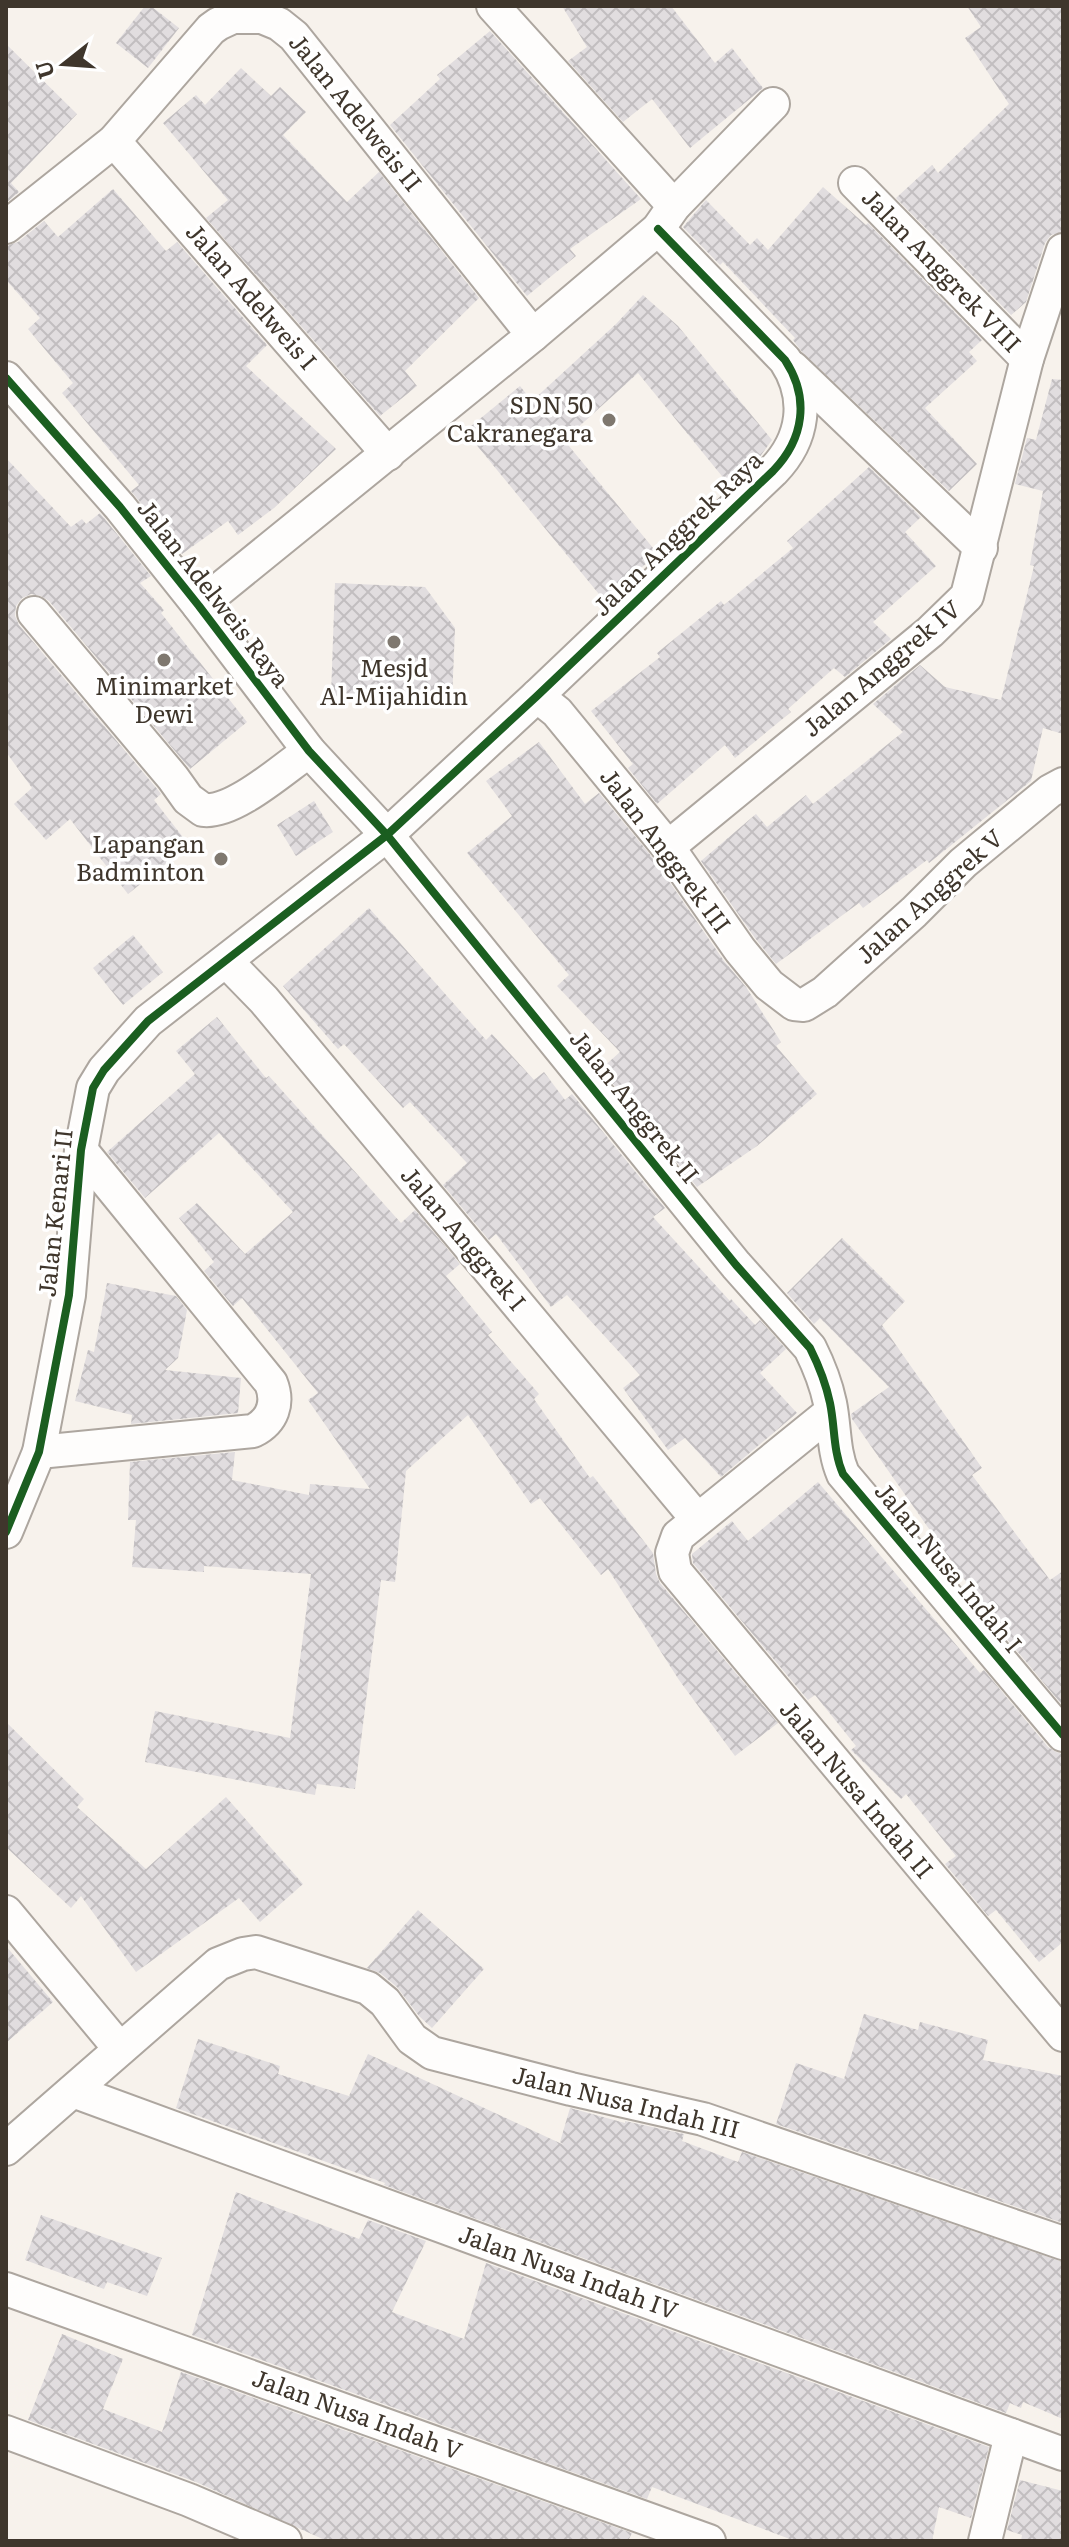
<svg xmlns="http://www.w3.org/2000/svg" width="1069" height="2547" font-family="Literata,serif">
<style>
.building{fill:url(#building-cross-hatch)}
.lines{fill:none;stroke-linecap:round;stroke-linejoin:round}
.street-casing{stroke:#ada69f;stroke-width:36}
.street{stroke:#fefdfc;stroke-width:32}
.cycleway-casing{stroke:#fff;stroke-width:13}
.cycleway{stroke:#1b5e20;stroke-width:8}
.poi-dot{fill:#7f786f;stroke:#fff;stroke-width:3}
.labels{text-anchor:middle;stroke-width:7;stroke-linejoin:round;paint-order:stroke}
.street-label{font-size:24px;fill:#3f362c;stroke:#fff}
.poi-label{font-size:24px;fill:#3f362c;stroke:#fff;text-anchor:end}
</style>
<defs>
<pattern id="building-cross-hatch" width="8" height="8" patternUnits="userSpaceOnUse" patternTransform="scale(2)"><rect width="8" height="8" fill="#e1dddf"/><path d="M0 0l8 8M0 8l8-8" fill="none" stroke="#c2bec0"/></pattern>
</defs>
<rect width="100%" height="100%" fill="#f7f2ec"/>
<g class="building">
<path d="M145 6H151L179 28 148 68 116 43Z"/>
<path d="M562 6H671L715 63 732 48 763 88 690 148 652 99 623 122 568 61 587 47Z"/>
<path d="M967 6H1063V232L1051 235 1045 243 1026 302 1011 315 896 198 932 165 938 173 1009 104 965 38 981 27Z"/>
<path d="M490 31 641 199 570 249 576 256 527 296 390 125 440 79 437 75Z"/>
<path d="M6 44 77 114 11 183 19 192 6 203Z"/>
<path d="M241 68 271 96 280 87 306 112 283 135 347 202 379 172 479 298 405 371 417 386 380 416 206 218 228 200 163 123 196 95 205 105Z"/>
<path d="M823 187 866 225 868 223 982 340 969 352 977 361 925 408 977 464 949 491 802 352 793 340 795 338 723 262 720 265 683 227 706 200 750 245 757 238 768 250Z"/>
<path d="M113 189 166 251 177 242 267 345 246 366 336 449 274 508 238 535 228 521 182 554 131 491 139 485 62 393 73 383 28 329 40 318 6 280V246L18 242 44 221 58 237Z"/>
<path d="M643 295 678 326 772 440 759 458 730 486 638 373 564 440 658 554 603 599 465 431 520 386 532 401 616 324Z"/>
<path d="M1052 379 1063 380V734L1043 728 1031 781 929 863 927 860 863 908 859 903 776 964 755 938 701 861 756 814 767 827 806 795 813 804 903 732 873 704 920 665 945 687 1001 700 1034 566 1030 565 1043 491 1015 484 1027 438 1036 440Z"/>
<path d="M6 458 71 527 82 519 86 524 100 513 151 576 140 583 164 610 161 613 247 722 190 769 49 601 41 596 31 594 22 598 16 606 15 616 19 625 158 790 161 794 154 800 189 845 128 894 70 819 46 840 14 804 32 788 6 752Z"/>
<path d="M869 467 921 517 905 532 936 566 873 622 891 639 845 677 834 668 788 709 791 712 735 758 725 745 657 804 628 768 633 764 591 711 660 657 657 653 721 601 724 605 793 548 787 541Z"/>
<path d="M335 583 425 587 455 628 452 700 331 696Z"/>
<path d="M539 742 585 804 599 793 653 858 724 961 746 987 781 1042 776 1046 817 1094 757 1146 697 1187 601 1069 620 1052 557 986 569 975 467 853 512 816 486 781Z"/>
<path d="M314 801 333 832 296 856 277 825Z"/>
<path d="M369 908 486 1040 492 1034 534 1080 544 1072 565 1100 572 1094 665 1208 653 1217 730 1301 731 1299 755 1325 760 1320 786 1349 760 1373 797 1413 721 1477 685 1438 668 1450 623 1388 640 1375 567 1295 551 1307 496 1234 489 1240 443 1185 467 1163 410 1102 403 1108 344 1044 338 1049 283 986Z"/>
<path d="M133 935 163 972 123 1005 93 968Z"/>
<path d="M217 1017 266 1078 269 1076 401 1223 415 1210 460 1264 446 1276 492 1332 488 1335 539 1394 534 1399 590 1478 593 1476 653 1553 656 1574 660 1583 778 1723 735 1756 679 1680 608 1569 601 1575 540 1498 531 1504 468 1415 406 1471 395 1582 381 1580 355 1789 317 1784 315 1795 145 1762 155 1711 290 1738 311 1574 204 1566V1572L132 1567 136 1520H128L130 1462 235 1452 232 1480 309 1495 310 1484 370 1489 308 1400 318 1393 242 1298 233 1306 204 1271 214 1262 179 1218 197 1203 245 1254 293 1212 219 1133 145 1198 107 1152 195 1074 176 1051Z"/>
<path d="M842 1238 905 1301 882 1325 982 1468 972 1475 1050 1580 1063 1571V1706L1002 1633 852 1419 851 1414 889 1387 820 1318 814 1324 787 1293Z"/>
<path d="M107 1283 176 1296 187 1310 178 1358 165 1370 241 1378 238 1413 131 1424 132 1415 75 1401 88 1350 94 1352Z"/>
<path d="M818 1482 980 1673 984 1670 1048 1747 1056 1752 1063 1754V1942L1039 1962 996 1910 988 1916 945 1864 956 1856 906 1794 901 1799 851 1750 856 1746 815 1695 808 1700 693 1563 692 1554 732 1521 748 1541Z"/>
<path d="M6 1722 84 1799 77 1807 146 1869 226 1797 303 1884 260 1922 239 1898 136 1972 81 1896 71 1908 6 1847Z"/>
<path d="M418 1910 484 1969 432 2028 419 2016 397 1987 380 1973 367 1968Z"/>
<path d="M6 1946 53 2002 6 2043Z"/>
<path d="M864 2014 918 2030 920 2022 988 2040 983 2060 1063 2076V2223L776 2124 796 2063 844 2079Z"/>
<path d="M198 2039 280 2066 278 2074 349 2096 368 2054 564 2145 560 2142 570 2108 625 2123V2121L684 2134 682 2141 738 2162 742 2152 1063 2262V2419L1023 2402 1021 2408 1010 2403 1006 2413 384 2185 385 2183 176 2108Z"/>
<path d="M236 2192 359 2239 368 2220 426 2241 392 2312 464 2339 486 2263 989 2447 971 2518 939 2507 932 2541H795L652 2487 647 2499 192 2335Z"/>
<path d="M41 2215 162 2258 147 2296 107 2282 104 2289 25 2260Z"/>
<path d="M62 2334 123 2359 103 2409 162 2432 181 2372 632 2533 628 2541H327L196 2482 28 2420Z"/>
<path d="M1020 2480 1063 2491V2541H1021L1022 2535 1007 2530Z"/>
</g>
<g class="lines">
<defs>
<g id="street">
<path d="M493 6 674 206"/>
<path d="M114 141 388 454"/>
<path d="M855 183 1027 359"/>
<path d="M6 227 114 141 211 29 218 24 233 17H262L279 24 294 36 533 335"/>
<path d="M793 368 981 548"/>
<path d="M6 378 120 507 199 606 309 751 387 835 736 1265 810 1348C819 1366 826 1384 830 1403 835 1427 833 1451 843 1474L1063 1735"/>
<path d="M199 606 533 335 658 229 674 206 773 104"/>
<path d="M34 613 173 778 188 799 203 810C233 814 283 769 309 751"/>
<path d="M537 696 557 712 668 847 740 950 769 985 794 1004 804 1005 825 992 914 912 963 863 1050 791 1063 784"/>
<path d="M668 847 930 632 967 596 1027 359 1063 250"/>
<path d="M227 962 264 1000 697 1519"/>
<path d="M831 1412 678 1536 672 1553 675 1571 1063 2035"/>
<path d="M39 1452 253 1431C273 1421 279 1403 271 1383L81 1150"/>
<path d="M6 1532 39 1452 69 1295 81 1150 93 1088 104 1070 148 1021 387 835 537 696 773 471C804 439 810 398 785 360L658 229"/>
<path d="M6 1912 120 2049"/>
<path d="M73 2091 1063 2454"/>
<path d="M6 2149 218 1964 243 1954 256 1952 368 1988 385 2002 412 2039 432 2053 571 2089 703 2119 1063 2243"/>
<path d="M6 2289 709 2541"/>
<path d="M6 2432 189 2500 285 2541"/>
<path d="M985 2541 1011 2435"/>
</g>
</defs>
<use href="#street" class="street-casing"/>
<use href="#street" class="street"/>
<defs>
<g id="cycleway">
<path d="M6 378 120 507 199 606 309 751 387 835 736 1265 810 1348C819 1366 826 1384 830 1403 835 1427 833 1451 843 1474L1063 1735"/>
<path d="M6 1532 39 1452 69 1295 81 1150 93 1088 104 1070 148 1021 387 835 537 696 773 471C804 439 810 398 785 360L658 229"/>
</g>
</defs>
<use href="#cycleway" class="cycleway-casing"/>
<use href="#cycleway" class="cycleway"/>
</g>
<g class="poi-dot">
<circle cx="609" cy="420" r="8"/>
<circle cx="394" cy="642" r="8"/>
<circle cx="164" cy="660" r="8"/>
<circle cx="221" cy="859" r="8"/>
</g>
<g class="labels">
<g class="street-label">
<text transform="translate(355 113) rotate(51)" y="8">Jalan Adelweis II</text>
<text transform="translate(941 271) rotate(46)" y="8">Jalan Anggrek VIII</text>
<text transform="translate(251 297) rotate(49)" y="8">Jalan Adelweis I</text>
<text transform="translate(678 534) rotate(-44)" y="8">Jalan Anggrek Raya</text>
<text transform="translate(213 594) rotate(52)" y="8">Jalan Adelweis Raya</text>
<text transform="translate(882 669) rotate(-40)" y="8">Jalan Anggrek IV</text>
<text transform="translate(665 851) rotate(53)" y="8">Jalan Anggrek III</text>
<text transform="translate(930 897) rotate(-42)" y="8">Jalan Anggrek V</text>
<text transform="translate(634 1107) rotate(51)" y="8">Jalan Anggrek II</text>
<text transform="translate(56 1213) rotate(-84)" y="8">Jalan Kenari II</text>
<text transform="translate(463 1239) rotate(50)" y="8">Jalan Anggrek I</text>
<text transform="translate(948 1568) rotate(50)" y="8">Jalan Nusa Indah I</text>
<text transform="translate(856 1790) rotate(50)" y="8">Jalan Nusa Indah II</text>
<text transform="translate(626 2103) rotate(14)" y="8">Jalan Nusa Indah III</text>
<text transform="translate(568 2273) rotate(20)" y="8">Jalan Nusa Indah IV</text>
<text transform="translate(357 2415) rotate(20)" y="8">Jalan Nusa Indah V</text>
</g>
<g class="poi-label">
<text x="593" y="414">SDN 50<tspan x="593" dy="28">Cakranegara</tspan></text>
<text x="394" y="677" text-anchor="middle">Mesjd<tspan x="394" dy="28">Al-Mijahidin</tspan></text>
<text x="164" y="695" text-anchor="middle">Minimarket<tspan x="164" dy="28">Dewi</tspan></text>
<text x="205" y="853">Lapangan<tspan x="205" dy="28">Badminton</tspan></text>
</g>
</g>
<rect width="1069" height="2547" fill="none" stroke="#3f362c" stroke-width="16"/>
<g transform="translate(64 64) rotate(253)" stroke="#ffffff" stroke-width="6" paint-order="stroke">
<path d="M0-6L14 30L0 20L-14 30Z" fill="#3f362c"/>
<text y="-12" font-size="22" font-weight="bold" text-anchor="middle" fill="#3f362c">U</text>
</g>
</svg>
